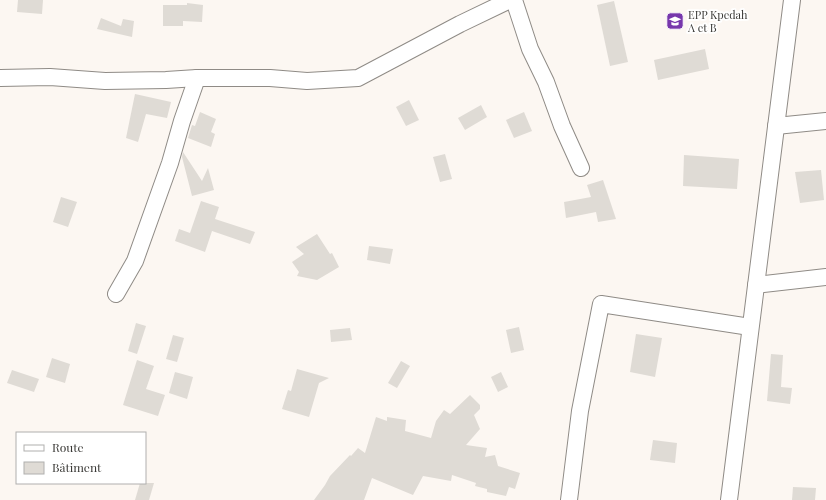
<svg xmlns="http://www.w3.org/2000/svg" width="826" height="500" font-family="'Playfair Display',serif">
<style>
.building{fill:#dfdbd5}
.lines{fill:none;stroke-linecap:round;stroke-linejoin:round}
.minor-casing{stroke:#8f8b86;stroke-width:18}
.minor{stroke:#fff;stroke-width:16}
.labels{text-anchor:middle;stroke-width:3.5;stroke-linejoin:round;paint-order:stroke}
.poi-label{font-size:11px;fill:#393835;stroke:#fff;text-anchor:start}
</style>
<rect width="100%" height="100%" fill="#fcf7f2"/>
<g class="building">
<path d="M18 0H43L42 14 17 12Z"/>
<path d="M614 1 628 62 610 66 597 5Z"/>
<path d="M187 3 203 5 202 22 183 21V26H163V5H187Z"/>
<path d="M101 18 121 26 123 19 134 21 132 37 97 29Z"/>
<path d="M705 49 709 69 658 80 654 60Z"/>
<path d="M135 94 171 102 167 118 146 114 138 142 126 138Z"/>
<path d="M409 100 419 120 406 126 396 107Z"/>
<path d="M481 105 487 117 465 130 458 118Z"/>
<path d="M200 112 216 119 211 132 215 134 211 147 188 138 192 125 195 126Z"/>
<path d="M524 112 532 131 514 138 506 120Z"/>
<path d="M183 152 202 181 208 168 214 190 192 196 182 157Z"/>
<path d="M445 154 452 179 440 182 433 157Z"/>
<path d="M684 155 739 159 737 189 683 186Z"/>
<path d="M821 170 824 200 800 203 795 172Z"/>
<path d="M603 180 616 219 598 222 596 212 566 218 564 202 591 197 587 185Z"/>
<path d="M61 197 77 202 68 227 53 222Z"/>
<path d="M201 201 219 207 215 219 255 232 250 244 212 231 205 252 175 241 179 229 190 233Z"/>
<path d="M317 234 330 254 332 253 339 267 317 280 297 276 299 272 292 262 304 254 296 247Z"/>
<path d="M369 246 393 249 390 264 367 260Z"/>
<path d="M136 323 146 326 137 354 128 351Z"/>
<path d="M519 327 524 350 511 353 506 330Z"/>
<path d="M350 328 352 340 331 342 330 330Z"/>
<path d="M636 334 662 338 655 377 630 372Z"/>
<path d="M173 335 184 338 177 362 166 359Z"/>
<path d="M771 354 783 355 781 387 792 388 790 404 767 401Z"/>
<path d="M52 358 70 364 65 383 46 377Z"/>
<path d="M137 360 154 366 146 389 165 395 158 416 123 405Z"/>
<path d="M401 361 410 366 397 388 388 383Z"/>
<path d="M297 369 329 378 319 383 309 417 282 409 288 390 291 391Z"/>
<path d="M12 370 39 379 34 392 7 383Z"/>
<path d="M175 372 193 377 187 399 169 393Z"/>
<path d="M501 372 508 387 498 392 491 377Z"/>
<path d="M470 395 480 405V409L474 415 480 429 466 445 487 448 485 457 495 455 498 466 520 473 515 489 509 487 506 496 487 492V489L475 486 476 483 452 475 451 481 423 476 413 495 372 478 364 500H314L325 485 330 476 350 455 351 456 358 448 365 453 376 417 387 421V417L406 420 405 431 431 438 436 421 444 410 450 414Z"/>
<path d="M653 440 677 443 675 463 650 460Z"/>
<path d="M140 483H154L149 500H135Z"/>
<path d="M793 487 816 488 815 500H792Z"/>
</g>
<g class="lines">
<defs>
<g id="minor">
<path d="M514 0 530 49 546 82 562 126 581 168"/>
<path d="M0 78 50 77 105 81 166 80 197 78H270L307 81 358 78 460 24 510 0"/>
<path d="M776 126 826 121"/>
<path d="M756 285 826 277"/>
<path d="M116 294 135 261 170 163 182 121 197 78"/>
<path d="M569 500 580 411 601 304 750 327"/>
<path d="M729 500 792 0"/>
</g>
</defs>
<use href="#minor" class="minor-casing"/>
<use href="#minor" class="minor"/>
</g>
<defs>
<symbol id="school-square" viewBox="-11 -11 22 22"><rect x="-9" y="-9" width="18" height="18" rx="4" fill="#7737ac" stroke="#fff"/><path d="M0-5L7-2L0 1L-7-2ZM-4 1L0 2.5L4 1V4Q0 6-4 4Z" fill="#fff"/></symbol>
</defs>
<g fill-rule="evenodd">
<use href="#school-square" x="665" y="11" width="20" height="20"/>
</g>
<g class="labels">
<g class="poi-label">
<text x="688" y="19">EPP Kpedah<tspan x="688" dy="13">A et B</tspan></text>
</g>
</g>
<rect x="16" y="432" width="130" height="52" fill="#ffffff" stroke="#b0afae"/>
<rect x="24" y="445" width="20" height="6" fill="#ffffff" stroke="#b0afae"/>
<text x="52" y="452" font-size="12" fill="#393835">Route</text>
<rect x="24" y="462" width="20" height="12" fill="#dfdbd5" stroke="#b0afae"/>
<text x="52" y="472" font-size="12" fill="#393835">Bâtiment</text>
</svg>
